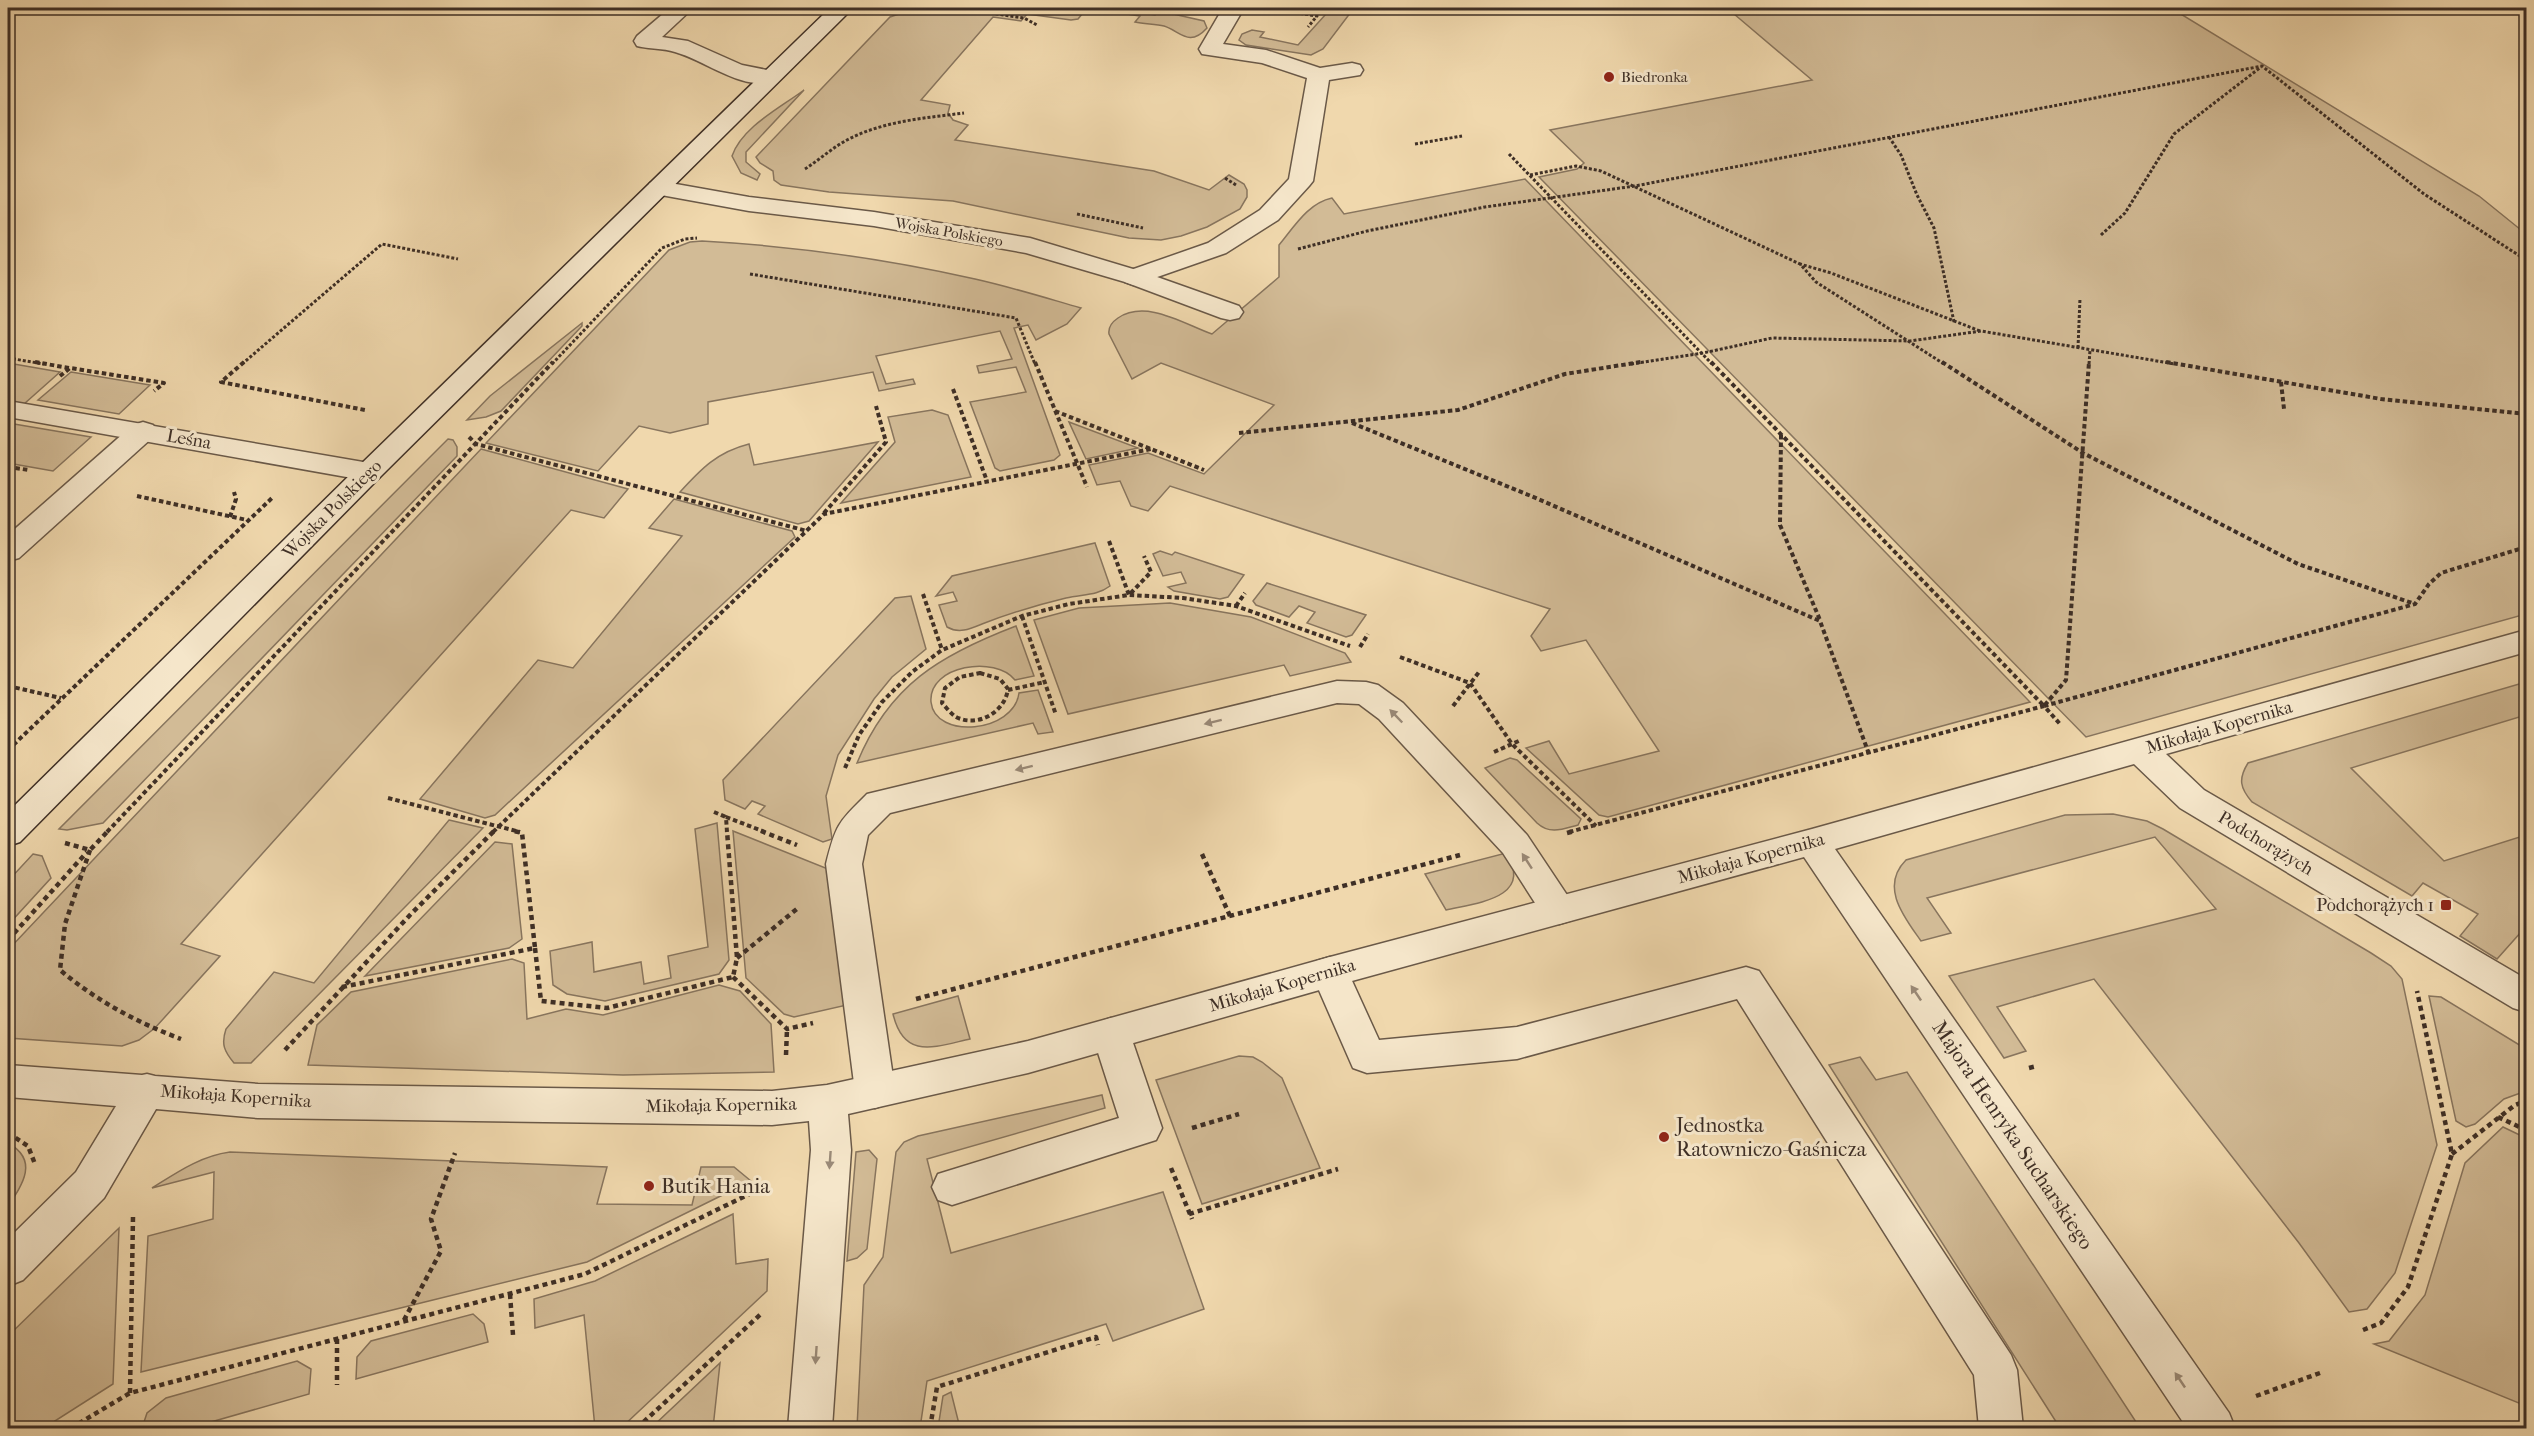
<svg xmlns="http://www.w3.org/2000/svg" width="2534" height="1436" font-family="'IM FELL French Canon',serif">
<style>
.green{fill:#d2bb96;stroke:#88755e;stroke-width:1.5}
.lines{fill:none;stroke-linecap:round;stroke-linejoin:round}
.lane-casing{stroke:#6a5948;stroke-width:3}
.street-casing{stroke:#6a5948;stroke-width:3}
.secondary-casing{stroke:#3e2f26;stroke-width:3}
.path-far2{stroke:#3e2f26;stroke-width:3;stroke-dasharray:3 2;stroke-linecap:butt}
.path-far1{stroke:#3e2f26;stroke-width:4;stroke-dasharray:4.5 3;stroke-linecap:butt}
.path{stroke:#3e2f26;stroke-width:4.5;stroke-dasharray:5 4;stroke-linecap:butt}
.lane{fill:#f5e6ca;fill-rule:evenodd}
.street{fill:#f5e6ca;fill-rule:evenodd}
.secondary{fill:#f5e6ca;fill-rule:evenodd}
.oneway{fill:#9a8a78}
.poi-dot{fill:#8f2418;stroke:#f5e6ca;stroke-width:2}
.labels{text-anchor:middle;stroke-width:6;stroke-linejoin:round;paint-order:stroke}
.far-poi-label{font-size:15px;fill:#3e2f26;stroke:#f5e6ca;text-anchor:start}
.far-street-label{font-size:15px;fill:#3e2f26;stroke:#f5e6ca}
.street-label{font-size:18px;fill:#3e2f26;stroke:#f5e6ca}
.poi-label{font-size:18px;fill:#3e2f26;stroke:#f5e6ca;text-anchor:end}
.near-poi-label{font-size:21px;fill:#3e2f26;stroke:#f5e6ca;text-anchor:start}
.near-street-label{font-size:21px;fill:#3e2f26;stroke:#f5e6ca}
</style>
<rect width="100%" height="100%" fill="#f0d8ad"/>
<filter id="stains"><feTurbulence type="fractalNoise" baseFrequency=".00333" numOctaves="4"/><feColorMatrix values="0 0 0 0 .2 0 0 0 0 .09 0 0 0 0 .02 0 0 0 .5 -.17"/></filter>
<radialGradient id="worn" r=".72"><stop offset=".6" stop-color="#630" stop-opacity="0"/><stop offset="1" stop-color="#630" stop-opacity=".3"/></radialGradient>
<g class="green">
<path d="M917 8H1141L1138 12 1155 15 1160 11 1204 21 1207 28C1189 48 1180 31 1164 26 1155 24 1144 24 1135 22L1140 16 1087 8 1078 19 1071 20 1027 14 1021 21 993 17 921 100 950 105 948 113 953 120 968 125 955 140 1154 171 1209 190 1229 175 1244 184 1247 190V197L1240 209 1207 227 1181 236 1161 240 1129 238 953 201 829 192 781 185 774 180 773 171 760 163 756 157 890 17Z"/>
<path d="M1300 8H1354L1323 49 1311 55 1246 45 1239 40 1242 34 1252 30 1264 32 1260 37 1298 45 1326 14 1299 9Z"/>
<path d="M1739 8H2171L2479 196 2526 234V614L2086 737 1539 177 1577 169 1584 163 1550 130 1812 80 1734 14Z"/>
<path d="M804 90 746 152V162L760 174 757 180 741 173 732 156C742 127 780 108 804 90Z"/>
<path d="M1525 179 2030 702 1608 817 1599 815 1526 748 1549 741 1569 774 1659 751 1586 640 1541 651 1531 636 1550 609 1170 486 1148 511 1131 506 1120 481 1097 485 1089 465 1148 453 1204 474 1274 405 1161 363 1132 379 1109 334C1108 327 1112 322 1118 318 1146 299 1184 324 1212 334L1279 277V245C1294 227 1308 203 1332 198L1344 214Z"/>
<path d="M702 241C793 246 886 259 975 279 1011 287 1046 298 1081 308L1067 324 1036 340 1028 325 1014 328 1060 455 1054 460 1000 471 995 468 970 402 1026 392 1016 367 979 373 977 366 1012 359 1000 331 876 356 886 384 913 379 915 384 879 391 873 372 708 402V424L670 433 639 426 598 471 486 443 669 250 690 242Z"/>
<path d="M582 323V326L501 411 486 417 467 420 490 396Z"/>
<path d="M8 363 60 372 24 404 8 401Z"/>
<path d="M71 372 150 385 119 414 38 400Z"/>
<path d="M932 410 948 415 971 477 841 503 895 442 888 417Z"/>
<path d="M1069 422 1138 448 1086 459Z"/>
<path d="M14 424 91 437 53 471 8 463V429Z"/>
<path d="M448 439 453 440 457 447V456L103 823 67 830 59 829Z"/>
<path d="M878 442 809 521 798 524 680 492C701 469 717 452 749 444L754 465Z"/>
<path d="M481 449 628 489 604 518 571 510 181 944 220 956 155 1028 139 1040 122 1046 8 1038V950Z"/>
<path d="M674 499 792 531 795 537 495 815 485 818 420 799 538 660 573 668 682 536 649 528Z"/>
<path d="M1095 543 1110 586C1097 596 1082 594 1066 598 1037 605 1010 613 982 624 970 629 959 634 947 627L939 605 957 601 953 592 936 596 952 576Z"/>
<path d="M1160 551 1172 555 1175 552 1244 575 1228 597 1220 599 1174 591 1168 587 1186 583 1181 572 1163 576 1153 554Z"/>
<path d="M1267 583 1366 615 1352 635 1346 637 1307 623 1315 612 1299 606 1289 617 1256 605 1253 601Z"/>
<path d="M911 596 926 649 892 677 874 699 838 755 826 796 832 839 823 842 758 814 765 806 752 801 745 809 725 800 723 780 895 598Z"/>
<path d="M1170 603 1251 617 1345 653 1351 662 1290 676 1284 665 1068 714 1034 620 1079 608Z"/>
<path d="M1016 626 1034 676 1015 680C996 655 928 665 931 702 935 740 1014 733 1019 693L1038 690 1053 732 1038 734 1033 723 857 763C889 685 940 655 1016 626Z"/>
<path d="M2526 682V715L2351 768 2444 861 2526 835V933L2522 931 2497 959 2460 936 2478 914 2423 883 2412 896 2252 802C2240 788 2238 779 2248 763Z"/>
<path d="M1510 758 1517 760 1581 819 1578 825C1563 829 1550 835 1537 823L1485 768Z"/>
<path d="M2113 814 2147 821 2163 829 2371 953 2391 966 2402 979 2437 1145 2395 1273 2367 1309 2349 1312 2299 1243 2094 979 1997 1007 2026 1051 2004 1058 1949 976 2216 909 2155 837 1927 898 1951 933 1921 941C1905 918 1879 887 1906 860L2065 815Z"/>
<path d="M449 820 483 828 251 1063H234C224 1051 221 1044 226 1029L274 972 314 983Z"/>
<path d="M717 823 729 960 719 974 605 1001 567 994 553 985 550 951 592 942 594 972 641 962 644 984 671 978 668 956 708 947 695 829Z"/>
<path d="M733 831 833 871 847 1005 794 1017 784 1014 746 978Z"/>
<path d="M495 842 512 844 522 939 509 948 365 976Z"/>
<path d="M1506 853C1535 898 1476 903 1446 910L1425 874Z"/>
<path d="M33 854 42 856 51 878 8 925V881Z"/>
<path d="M512 959 524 963 527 1019 566 1009 603 1015 719 985 740 991 771 1024 774 1072 623 1075 308 1065 317 1025 351 992Z"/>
<path d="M958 996 970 1039C934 1047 904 1060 893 1014Z"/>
<path d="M2429 996 2441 997 2526 1049V1091L2504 1099 2475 1124 2466 1127 2456 1121Z"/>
<path d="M1239 1056 1253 1057 1262 1062 1282 1078 1320 1168 1202 1204 1156 1080Z"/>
<path d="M1860 1057 1876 1080 1907 1072 2140 1428H2060L1829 1065Z"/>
<path d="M1102 1095 1105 1108 927 1159 951 1253 1163 1192 1204 1309 1113 1341 1106 1324 927 1381 920 1428H857L864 1285 883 1257 896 1152 904 1142 918 1136Z"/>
<path d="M2503 1127 2526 1138V1406L2374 1344 2389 1341 2425 1295 2465 1163Z"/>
<path d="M8 1143C39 1160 23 1184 8 1206Z"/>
<path d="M869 1150 877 1159 867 1249 857 1258 847 1261 856 1152Z"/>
<path d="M230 1152 607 1167 597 1204 692 1205 701 1167H734L751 1181 587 1262 141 1372 148 1236 213 1219 214 1172 152 1188C176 1173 200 1156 230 1152Z"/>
<path d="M733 1214 736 1264 768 1259 767 1291 621 1428H595L584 1315 535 1328 534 1299 595 1281Z"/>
<path d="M119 1228 113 1384 44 1428H8V1336Z"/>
<path d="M473 1314 484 1324 488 1342 356 1379 357 1357 371 1341Z"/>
<path d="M297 1361 311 1369 309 1394 190 1428H142L147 1413 166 1398Z"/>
<path d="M720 1363 713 1428H651Z"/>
<path d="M951 1392 960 1428H938L943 1396Z"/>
</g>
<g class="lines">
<defs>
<g id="lane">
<path d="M670 8H693L662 37 688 41 742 65 777 72 780 77 777 82C741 91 707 61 675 52 663 48 649 49 637 46L634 41 637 36Z"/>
<path d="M1223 8H1244L1223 44 1266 50 1320 68 1352 63 1360 65 1363 70 1360 75 1329 80 1313 181 1309 186 1278 220 1226 253 1143 282 1134 285 1125 282 1121 277 1125 272 1208 243 1260 210 1289 179 1307 78 1262 63 1202 54 1199 49Z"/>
<path d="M143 422 153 425 157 431 153 437 19 558 8 561V535L133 425Z"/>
<path d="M1337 681 1366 682 1378 685 1403 703 1527 835 1577 910 1572 920 1559 924 1546 920 1503 853 1379 719 1359 704 1337 703 890 813 868 835 862 864 895 1091 889 1103 875 1108 861 1103 855 1091 826 864C836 824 838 823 867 794Z"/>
<path d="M1330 957 1343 961 1379 1040 1517 1027 1746 967 1759 971 2011 1355 2017 1370 2023 1428H1979L1974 1375 1737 999 1517 1059 1367 1073 1353 1068 1311 972 1317 961Z"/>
<path d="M1111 1018 1125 1023 1130 1034 1162 1128 1156 1140 952 1205 938 1200 932 1187 938 1174 1119 1118 1092 1034 1097 1023Z"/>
</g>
<g id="street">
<path d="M659 181 749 197 874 212 1030 238 1143 272 1239 306 1243 312 1239 318 1230 320 1221 318 1125 282 1026 253 874 226 749 211 650 193 647 188 650 183Z"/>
<path d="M8 401 369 463 379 466 383 472 379 478 369 481 8 417Z"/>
<path d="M2526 630V652L2166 754 2204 790 2526 979V1012L2513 1008 2180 808 2134 764 1835 849 2229 1413 2235 1428H2187L1804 857 1330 987 1028 1073 848 1114 851 1150 832 1428H788L811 1150 809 1121 772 1125 258 1118 156 1109 104 1198 23 1280 8 1286V1239L76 1172 116 1106 8 1097V1065L142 1075 147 1074 155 1076 258 1084 772 1091 827 1085 1028 1041 1330 957 1812 829Z"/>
</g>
<path id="secondary" d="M830 8H853L379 478 20 842 8 846V812L359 466Z"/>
</defs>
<use href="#lane" class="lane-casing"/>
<use href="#street" class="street-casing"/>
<use href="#secondary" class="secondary-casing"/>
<g class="path-far2">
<path d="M956 8 1024 18 1037 25"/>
<path d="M1295 8 1291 12 1317 16 1308 27"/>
<path d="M1889 137 1901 155 1917 195 1934 228 1954 322"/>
<path d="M1415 144 1462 136"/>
<path d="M1509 154 1712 364"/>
<path d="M805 169C819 160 832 148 847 140 883 121 925 118 964 113"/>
<path d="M1530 175 1576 166 1601 171 1800 264"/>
<path d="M1225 178 1236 185"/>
<path d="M1077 214 1143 228"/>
<path d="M2101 235 2125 213 2174 134 2261 67"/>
<path d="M1298 249 1367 231 1485 207 1635 186 2262 66 2424 194 2526 260"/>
<path d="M750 274 1016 318 1035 364"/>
<path d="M2078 348 2080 298"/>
<path d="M8 358 44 364"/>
<path d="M242 364 382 244 458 259"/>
<path d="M552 364 662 248 685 239 697 238"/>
<path d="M1631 364 1703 353 1772 338 1910 341 1981 331 2175 364"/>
<path d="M1944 364 1816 282 1800 264 1831 273 1980 331"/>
<path d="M2089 364 2090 350"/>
</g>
<g class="path-far1">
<path d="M35 362 69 368"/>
<path d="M244 362 221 382 365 410"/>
<path d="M1035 362 1087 487"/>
<path d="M1711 362 2044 706 2066 680 2089 362"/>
<path d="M1942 362 2083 453 2298 564 2415 604"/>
<path d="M2166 362 2381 399 2526 414"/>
<path d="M60 376 70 368 164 383 154 391"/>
<path d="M2281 382 2284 409"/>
<path d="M953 389 987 481"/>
<path d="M1055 411 1204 470"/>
<path d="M1352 423 1531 496 1820 621 1869 754"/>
<path d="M1239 433 1458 410 1565 374 1641 362"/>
<path d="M1781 435 1780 525 1820 620"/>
<path d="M469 437 476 444 807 531"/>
<path d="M8 467 29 470"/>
<path d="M137 496 247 520"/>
<path d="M824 513 886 442 876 406"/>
<path d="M230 517 236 499 234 492"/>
<path d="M1109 541 1129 595 1151 572 1144 556"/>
<path d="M923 594 942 650"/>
<path d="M1236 606 1245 593"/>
<path d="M1022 616 1056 715"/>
<path d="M1360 647 1368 634"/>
<path d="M1400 657 1470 683 1512 744 1596 826"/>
<path d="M980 673 1000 679 1008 689C1005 712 978 728 956 717 951 714 946 707 942 703L945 688 960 677Z"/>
<path d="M8 686 61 698"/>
<path d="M1008 690 1045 682"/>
<path d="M1453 706 1479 672"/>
<path d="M2044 706 2415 604 2429 584 2441 573 2526 547"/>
<path d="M8 750 272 498"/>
<path d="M1494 752 1521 740"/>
<path d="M845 768 859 735 882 702 912 672 942 650 1022 616 1069 604 1129 595 1183 598 1236 606 1350 646"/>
<path d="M388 798 520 832"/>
<path d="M714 812 726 817"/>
<path d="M107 832 553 362"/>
<path d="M493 832 824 514 1151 449"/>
<path d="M727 832 726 817 765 832"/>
<path d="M1569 832 2044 706 2060 724"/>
</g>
<g class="path">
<path d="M761 831 797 845"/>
<path d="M1567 833 1575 831"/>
<path d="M65 843 90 850 108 831"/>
<path d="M90 850 65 924 60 970C97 1001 136 1022 181 1039"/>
<path d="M1202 854 1230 916"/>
<path d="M8 940 87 852"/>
<path d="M535 948 541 1001 607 1008 733 977 737 958 727 831"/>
<path d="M737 958 798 908"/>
<path d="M733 977 787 1029 813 1023"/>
<path d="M342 987 535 948 522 833 514 831"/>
<path d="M916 999 1460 855"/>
<path d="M285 1050 410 915 494 831"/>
<path d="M786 1055 787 1029"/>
<path d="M2029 1068 2037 1066"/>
<path d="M2498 1117 2526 1130"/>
<path d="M1192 1128 1239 1114"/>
<path d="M8 1133 28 1146 35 1164"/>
<path d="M2452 1154 2515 1105 2526 1101"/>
<path d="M1171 1168 1192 1219"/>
<path d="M1189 1214 1338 1169"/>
<path d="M510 1294 513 1335"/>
<path d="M404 1320 441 1251 431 1219 455 1153"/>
<path d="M2363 1330 2381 1323 2408 1287 2452 1154 2417 991"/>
<path d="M337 1339V1385"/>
<path d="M130 1393 133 1217"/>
<path d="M2256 1396 2320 1373"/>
<path d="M71 1428 130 1393 585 1274 770 1184"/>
<path d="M637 1428 762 1313"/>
<path d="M930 1428 937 1387 1096 1337 1098 1345"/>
</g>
<use href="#lane" class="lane"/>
<use href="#street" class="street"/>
<use href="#secondary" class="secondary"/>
</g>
<defs><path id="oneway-solid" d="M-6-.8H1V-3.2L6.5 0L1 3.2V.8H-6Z" transform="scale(1.5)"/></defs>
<g class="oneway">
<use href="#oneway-solid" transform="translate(1396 716) rotate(-134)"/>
<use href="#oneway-solid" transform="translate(1213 722) rotate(166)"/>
<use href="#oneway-solid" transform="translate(1024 768) rotate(166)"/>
<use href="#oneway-solid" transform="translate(1527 861) rotate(-123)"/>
<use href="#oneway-solid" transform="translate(1916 993) rotate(-124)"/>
<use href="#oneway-solid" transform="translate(830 1160) rotate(94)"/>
<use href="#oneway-solid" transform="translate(816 1355) rotate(94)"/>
<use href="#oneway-solid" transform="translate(2180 1380) rotate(-124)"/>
</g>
<g class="poi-dot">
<circle cx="1609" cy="77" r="6"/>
<rect x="2440" y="899" width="12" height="12" rx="3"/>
<circle cx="1664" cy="1137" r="6"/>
<circle cx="649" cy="1186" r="6"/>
</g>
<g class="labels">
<g class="far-poi-label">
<text x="1621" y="82">Biedronka</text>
</g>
<g class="far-street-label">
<text transform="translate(949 232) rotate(10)" y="5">Wojska Polskiego</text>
</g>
<g class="street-label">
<text transform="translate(189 439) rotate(10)" y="6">Leśna</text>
<text transform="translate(332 509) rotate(-45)" y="6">Wojska Polskiego</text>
<text transform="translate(2219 727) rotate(-16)" y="6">Mikołaja Kopernika</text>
<text transform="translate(2266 843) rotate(31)" y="6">Podchorążych</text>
<text transform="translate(1751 858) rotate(-15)" y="6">Mikołaja Kopernika</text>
<text transform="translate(1282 985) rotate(-16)" y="6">Mikołaja Kopernika</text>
<text transform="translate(236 1096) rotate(4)" y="6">Mikołaja Kopernika</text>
<text transform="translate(721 1105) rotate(-1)" y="6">Mikołaja Kopernika</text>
</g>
<g class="poi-label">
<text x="2434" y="911">Podchorążych 1</text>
</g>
<g class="near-poi-label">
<text x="1676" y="1132">Jednostka<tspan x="1676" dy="24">Ratowniczo-Gaśnicza</tspan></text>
<text x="661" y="1193">Butik Hania</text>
</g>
<g class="near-street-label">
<text transform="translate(2013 1135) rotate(56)" y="7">Majora Henryka Sucharskiego</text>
</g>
</g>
<rect width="2534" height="1436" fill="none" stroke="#f0d8ad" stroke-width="30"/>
<rect x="9" y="9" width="2516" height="1418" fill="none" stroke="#3e2f26" stroke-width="3"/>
<rect x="15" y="15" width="2504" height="1406" fill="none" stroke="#3e2f26" stroke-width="1.5"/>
<rect width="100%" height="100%" filter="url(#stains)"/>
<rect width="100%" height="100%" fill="url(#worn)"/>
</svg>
